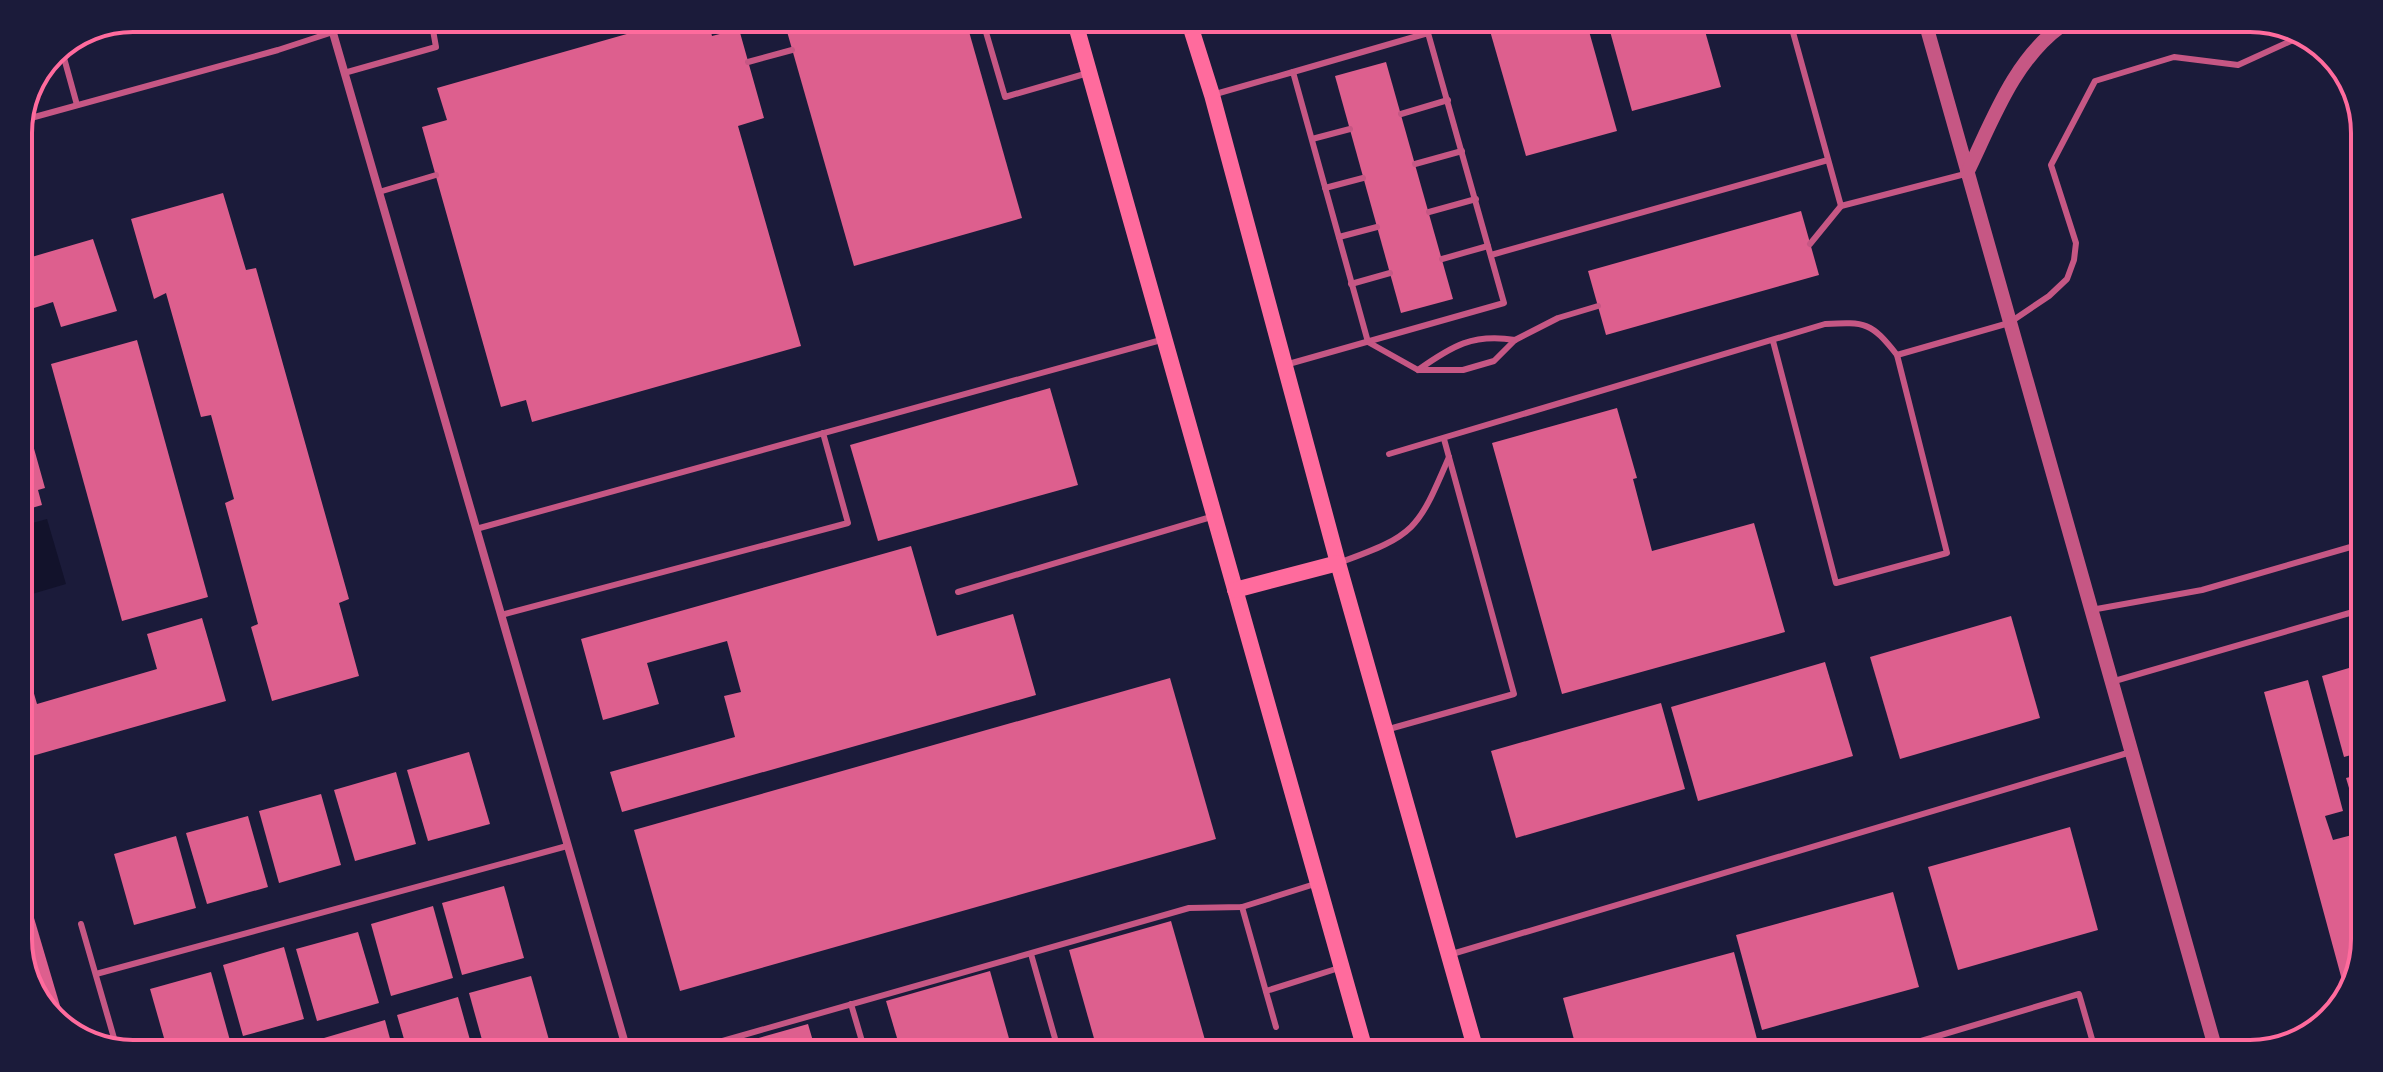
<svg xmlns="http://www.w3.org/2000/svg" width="2383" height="1072" font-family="Karla,sans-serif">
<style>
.water{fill:#12122b}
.building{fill:#dd5f8e}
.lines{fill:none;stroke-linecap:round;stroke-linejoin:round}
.service{stroke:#c65784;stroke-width:6}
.minor{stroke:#c65784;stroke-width:8}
.tertiary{stroke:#c65784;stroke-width:14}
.secondary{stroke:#ff6b9d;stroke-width:16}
.rim{fill:none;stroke:#ff6b9d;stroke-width:4}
</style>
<rect width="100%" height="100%" fill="#1b1b3a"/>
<path class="water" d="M47 519 66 584 32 594 18 544V527Z"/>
<g class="building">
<path d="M141 18H181V19L144 29Z"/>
<path d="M676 20H708L712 36 739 29 764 118 738 126 801 346 532 422 526 400 501 407 422 127 447 120 437 88Z"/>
<path d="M784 21H966L1022 218 854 266Z"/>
<path d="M1488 24H1587L1617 131 1526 156Z"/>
<path d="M1608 24H1703L1721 87 1632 111Z"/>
<path d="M1386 62 1453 299 1401 313 1335 76Z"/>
<path d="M223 193 246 270 256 268 349 599 339 603 359 676 272 701 251 627 258 624 225 503 234 499 211 415 201 417 166 293 154 299 131 219Z"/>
<path d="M1801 211 1819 275 1606 335 1588 271Z"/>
<path d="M93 239 117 311 61 327 53 302 18 313V261Z"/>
<path d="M137 340 208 597 122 621 51 364Z"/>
<path d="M1050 388 1078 485 878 541 850 445Z"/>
<path d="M18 402H21L45 488 38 490 42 505 18 512Z"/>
<path d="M1617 408 1637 478 1633 479 1652 551 1754 523 1785 632 1562 694 1492 443Z"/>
<path d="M911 546 937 636 1013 614 1036 695 622 812 610 772 735 737 724 696 741 692 727 641 647 663 659 704 603 720 581 639Z"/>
<path d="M2011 616 2040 718 1900 759 1870 657Z"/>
<path d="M202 618 226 701 18 760V668L26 666 37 704 157 669 147 634Z"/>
<path d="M1825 662 1853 756 1698 801 1671 707Z"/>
<path d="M2359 665 2358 753 2344 757 2322 676Z"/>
<path d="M1170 678 1216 839 680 991 634 830Z"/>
<path d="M2308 680 2343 811 2325 816 2333 840 2352 835 2357 853 2356 976 2342 980 2264 692Z"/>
<path d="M1661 703 1685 789 1516 838 1491 751Z"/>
<path d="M469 752 490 824 428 841 407 770Z"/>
<path d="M396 772 416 844 355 861 334 790Z"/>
<path d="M2358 775V815H2357L2346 778Z"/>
<path d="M321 794 341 865 279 883 259 811Z"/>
<path d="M248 816 268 887 207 904 186 833Z"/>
<path d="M2070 827 2098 930 1958 970 1928 867Z"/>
<path d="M176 836 196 908 134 925 114 854Z"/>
<path d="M504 886 524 958 462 975 442 903Z"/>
<path d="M1893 892 1919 987 1762 1030 1736 935Z"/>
<path d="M29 901 66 1026 38 1003 18 947V904Z"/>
<path d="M433 906 453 978 391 996 371 924Z"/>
<path d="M1171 921 1207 1047 1199 1050 1097 1049 1069 950Z"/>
<path d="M358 932 379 1003 317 1021 296 949Z"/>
<path d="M284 947 304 1019 243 1036 223 965Z"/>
<path d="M1734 952 1757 1039 1711 1052 1577 1051 1563 998Z"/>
<path d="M990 971 1012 1049 900 1048 886 1001Z"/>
<path d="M211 972 231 1044 166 1045 150 989Z"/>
<path d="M531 976 551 1047H484L469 993Z"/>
<path d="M458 997 472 1047 406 1046 397 1015Z"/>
<path d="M385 1020 392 1046H326L324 1038Z"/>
<path d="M808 1024 815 1048H727V1047Z"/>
</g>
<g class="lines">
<g class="service">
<path d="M983 22 1005 97 1088 73"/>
<path d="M1791 25 1841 206 1965 174"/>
<path d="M61 47 77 105"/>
<path d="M748 62 792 50"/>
<path d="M344 73 436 47 431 19"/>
<path d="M1212 95 1293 72 1368 342 1418 370H1463L1494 361 1515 340 1558 318 1598 306"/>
<path d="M1401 114 1448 100"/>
<path d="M20 121 278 50 333 32"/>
<path d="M1312 139 1350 129"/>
<path d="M1415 164 1462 151"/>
<path d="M1325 188 1363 178"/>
<path d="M379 192 436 175"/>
<path d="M1429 212 1476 199"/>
<path d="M1339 237 1377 227"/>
<path d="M1810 244 1841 206"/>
<path d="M1491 255 1828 160"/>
<path d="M1442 259 1488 246"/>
<path d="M1351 284 1390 273"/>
<path d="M1897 355 2009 323 2049 296 2067 279 2074 260 2076 243 2051 165 2095 81 2174 57 2238 65 2304 35"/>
<path d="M1285 365 1504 303 1428 33 1293 72"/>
<path d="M1418 370C1452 346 1473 333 1515 340"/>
<path d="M1389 454 1825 324C1866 322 1871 322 1897 355L1947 553 1836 583 1773 341"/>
<path d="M476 529 1161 340"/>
<path d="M1341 562C1416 535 1418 529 1449 457"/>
<path d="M958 592 1211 517"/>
<path d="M2091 610 2202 590 2361 544"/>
<path d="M501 615 848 523 823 433"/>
<path d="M2111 682 2360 610"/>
<path d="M1389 729 1514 694 1444 439"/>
<path d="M1242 907 1276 1027"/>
<path d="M81 924 116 1045"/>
<path d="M1031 954 1058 1049"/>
<path d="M1452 954 2131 752"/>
<path d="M96 974 567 846"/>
<path d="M1266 991 1339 968"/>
<path d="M851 1004 864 1048"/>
<path d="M698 1048 1189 908 1242 907 1318 883"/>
<path d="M1884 1052 2079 994 2096 1053"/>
</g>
<path class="minor" d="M329 19 626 1047"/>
<g class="tertiary">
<path d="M1926 25 2217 1054"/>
<path d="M1967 173C1992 122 2013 61 2061 26"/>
</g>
<g class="secondary">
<path d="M1075 22 1365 1050"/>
<path d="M1189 22 1212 95 1338 563 1476 1051"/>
<path d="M1235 590 1338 563"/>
</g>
</g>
<path d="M0 0H2383V1072H0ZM133 32H2250A101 101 0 0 1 2351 133V939A101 101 0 0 1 2250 1040H133A101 101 0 0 1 32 939V133A101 101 0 0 1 133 32Z" fill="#1b1b3a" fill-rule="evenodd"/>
<path class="rim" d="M133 32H2250A101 101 0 0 1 2351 133V939A101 101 0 0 1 2250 1040H133A101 101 0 0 1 32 939V133A101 101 0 0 1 133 32Z"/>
</svg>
